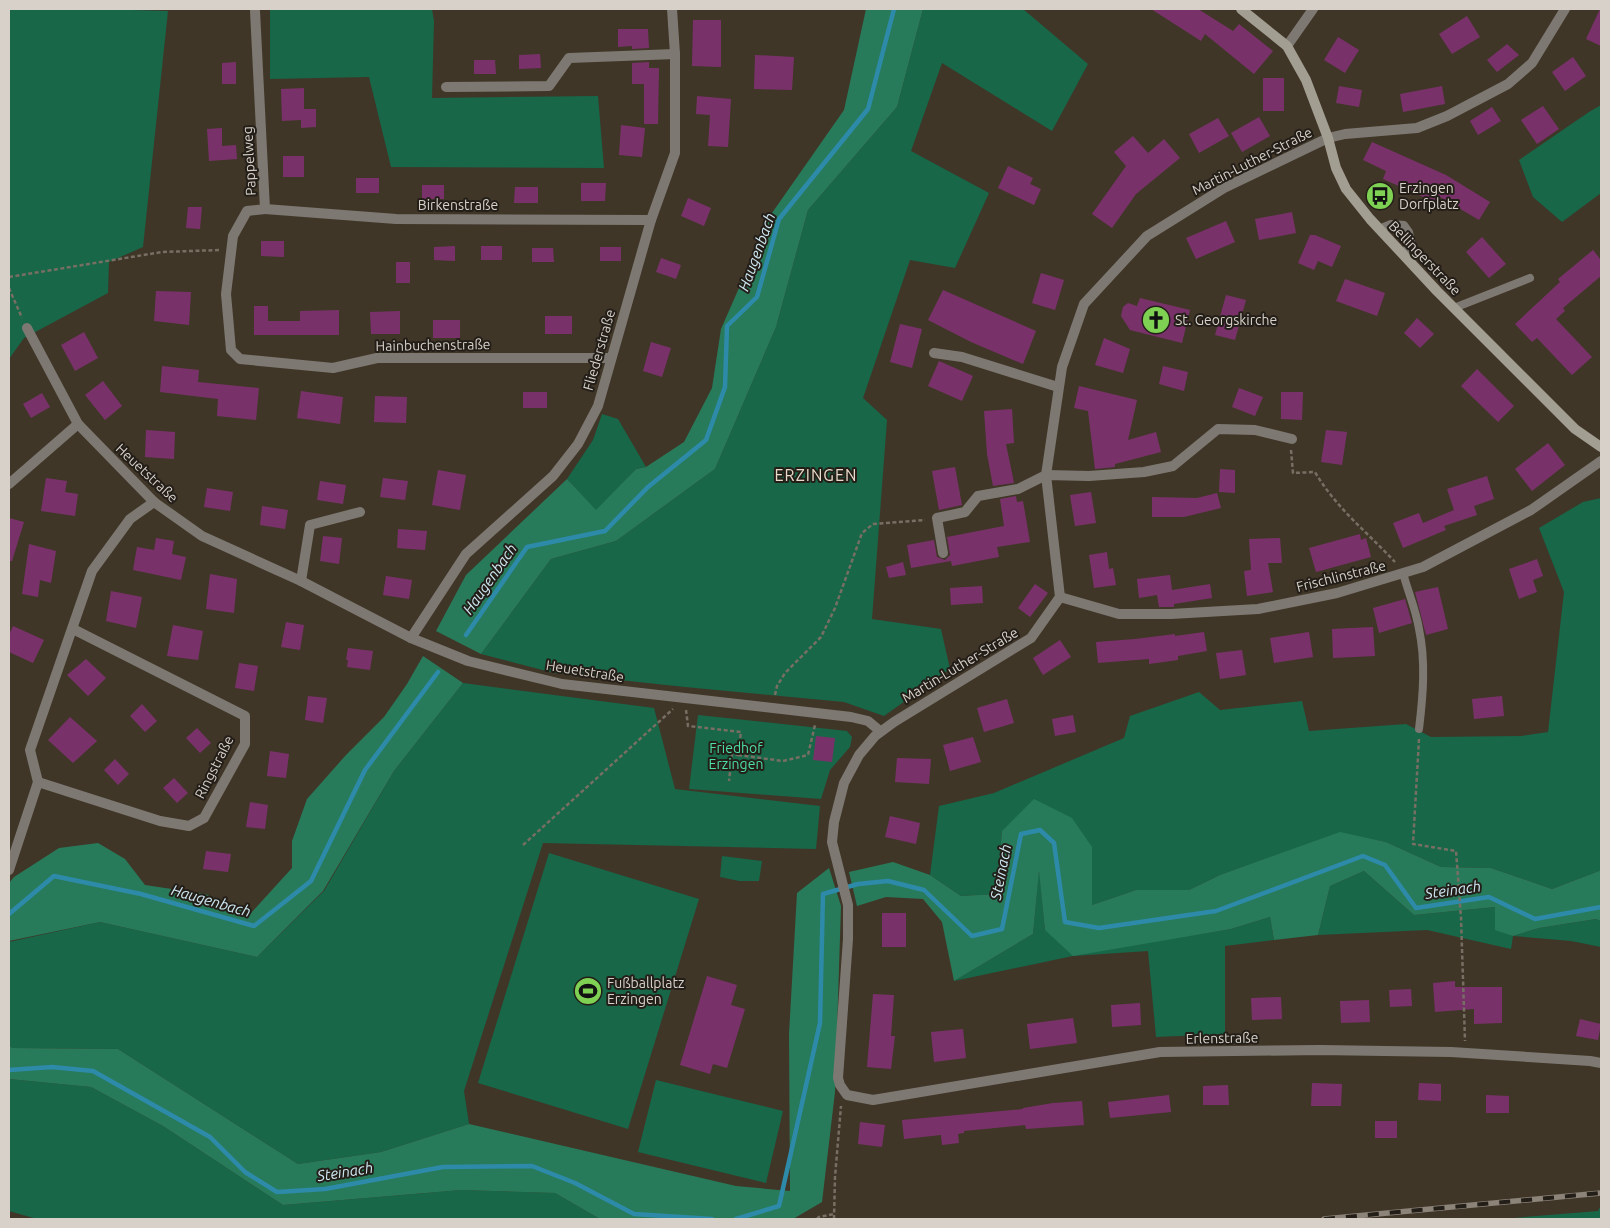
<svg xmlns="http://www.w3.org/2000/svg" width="1610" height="1228" font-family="Ubuntu,sans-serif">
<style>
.green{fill:#176748}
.forest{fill:#287b5a}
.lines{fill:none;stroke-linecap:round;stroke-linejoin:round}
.stream{stroke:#2e8aa9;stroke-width:4.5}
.building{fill:#793269}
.path{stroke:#776f63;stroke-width:2.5;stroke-dasharray:4 2.5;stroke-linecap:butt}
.lane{stroke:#7d7972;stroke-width:8}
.street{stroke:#7d7972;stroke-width:10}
.secondary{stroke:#a39e92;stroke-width:10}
.rail-casing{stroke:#8c8479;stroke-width:5.5}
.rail{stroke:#231e18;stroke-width:4;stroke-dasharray:11;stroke-linecap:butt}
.labels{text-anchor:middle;stroke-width:4;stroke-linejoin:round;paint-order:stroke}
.street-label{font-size:14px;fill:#d7d1c9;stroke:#231e18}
.poi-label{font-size:14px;fill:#d7d1c9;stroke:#231e18;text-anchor:start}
.park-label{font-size:14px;fill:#4ddfa5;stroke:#231e18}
.water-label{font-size:15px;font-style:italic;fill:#cfe8f3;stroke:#231e18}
.quarter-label{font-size:16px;letter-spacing:1px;fill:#e8dbca;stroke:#231e18}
</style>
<rect width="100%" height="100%" fill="#403628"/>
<g class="green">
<path d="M9 9H96L168 11 143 247 109 262 108 293 24 338 9 359Z"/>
<path d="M270 9H432L434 21 432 98 598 96 604 168 391 167 369 77 270 79Z"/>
<path d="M923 9H1023L1088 64 1052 131 942 63 911 151 989 193 955 268 910 260 863 398 887 420 872 619 941 629 950 669 884 716 844 702 685 687 554 673 481 654 551 559 616 541 715 469 776 327 808 210 897 107Z"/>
<path d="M1601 105V193L1562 222 1533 197 1519 160 1589 112Z"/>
<path d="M602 414 618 419 646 467 636 469 596 511 567 479 593 440Z"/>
<path d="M1601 498V871H1599L1552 889 1491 868 1441 867 1386 842 1340 833 1220 875 1189 890H1136L1092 905V847L1002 831 996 894 961 896 930 875 939 806 994 793 1124 738 1130 716 1199 692 1220 710 1302 701 1309 731 1406 724 1431 737 1521 736 1548 732 1564 592 1539 528 1583 502Z"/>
<path d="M463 683 654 708 675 789 820 806 816 849 543 843 464 1091 469 1124 381 1152 298 1164 118 1049 12 1048 9 1045V942L100 922 257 957 324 891 394 771Z"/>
<path d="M698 715 847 731 852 737 850 747 830 770 821 799 689 789Z"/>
<path d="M549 853 699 899 628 1129 478 1083Z"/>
<path d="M722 856 762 861 759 881H739L720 877Z"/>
<path d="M1039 867 1045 930 1174 938 1231 929 1270 917 1274 940 1225 946V1034L1156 1037 1148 951 1073 956 954 981 1033 934Z"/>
<path d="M1364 871 1414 915 1495 907 1513 936 1539 928 1596 919 1601 921V947L1571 941 1513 936 1511 949 1427 930 1318 935 1330 886Z"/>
<path d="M9 1079 91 1087 163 1126 283 1205 461 1190 555 1193 600 1219H37L9 1211Z"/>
<path d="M656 1080 783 1111 766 1183 638 1152Z"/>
<path d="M1601 1205V1219H1501L1598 1211Z"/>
</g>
<g class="forest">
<path d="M866 9H923L897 107 808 210 776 327 715 469 616 541 551 559 481 654 436 631 466 575 567 479 596 510 636 469 646 467 684 442 712 388 721 329 772 213 844 110Z"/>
<path d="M423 656 463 683 394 771 323 891 257 957 100 922 9 941V883L14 877 59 848 98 843 125 859 145 885 205 894 251 913 292 868V841L307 799 346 755 384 717 407 684Z"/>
<path d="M1034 799 1072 818 1092 847V905L1136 890H1189L1220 875 1340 832 1386 842 1441 867 1491 868 1552 889 1599 871H1601V921L1596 919 1539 928 1513 936 1495 930V907L1414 915 1364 871 1330 886 1318 935 1274 940 1270 917 1231 929 1073 956 1045 930 1039 871 1033 934 954 981 942 922 923 899 886 897 857 906 849 872 893 862 930 875 961 896 996 894 1002 831Z"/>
<path d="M829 868 841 906 835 1092 822 1202 793 1219H600L555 1193 461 1190 283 1205 163 1126 91 1087 9 1079V1045L12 1048 118 1049 298 1164 381 1152 469 1124 736 1186 790 1191 789 1034 797 893Z"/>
</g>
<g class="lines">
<g class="stream">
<path d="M466 635 527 547 605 531 648 487 706 440 725 387 727 326 757 297 779 219 868 109 894 9"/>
<path d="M9 914 54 876 141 894 254 926 311 881 365 770 438 672"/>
<path d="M9 1070 52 1067 93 1071 210 1137 245 1172 277 1192 325 1189 443 1167 532 1166 575 1183 634 1214 712 1219"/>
<path d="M736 1219 779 1206 820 1023 823 894 858 884 888 881 924 890 972 936 1002 929 1021 834 1040 830 1054 843 1065 922 1099 928 1216 911 1363 856 1385 865 1416 908 1489 897 1535 919 1601 907"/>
</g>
</g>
<g class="building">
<path d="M1151 9H1198L1233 31 1239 24 1273 51 1254 74 1205 34 1201 41Z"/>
<path d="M1600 9H1601V46L1586 39Z"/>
<path d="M1467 16 1480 37 1452 54 1439 34Z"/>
<path d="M693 20H721V67L692 66Z"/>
<path d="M618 29H648L649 48 632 49V46L618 47Z"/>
<path d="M1338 37 1359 50 1345 73 1324 60Z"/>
<path d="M1507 44 1519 55 1497 72 1487 60Z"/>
<path d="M540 54 541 68 519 69V55Z"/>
<path d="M755 55 794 57 792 90 754 89Z"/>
<path d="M1573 57 1586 76 1565 91 1552 72Z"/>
<path d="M474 60H495L496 74H474Z"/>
<path d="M236 62V84H222V63Z"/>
<path d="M649 62V68H659L658 124H644V84H632V63Z"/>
<rect x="1263" y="78" width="21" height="33"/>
<path d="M1339 86 1362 90 1359 107 1336 103Z"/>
<path d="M1442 86 1445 104 1403 112 1400 94Z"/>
<path d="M304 88V109H316V127L301 128V120L282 121 281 89Z"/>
<path d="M697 96 731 99 728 147 708 146 710 115 696 114Z"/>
<path d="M1543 106 1559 129 1537 144 1521 120Z"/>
<path d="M1492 107 1501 121 1478 135 1470 121Z"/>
<path d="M1259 117 1270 136 1242 152 1231 133Z"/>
<path d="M1218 118 1229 136 1199 153 1189 134Z"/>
<path d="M621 125 645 128 642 157 619 155Z"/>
<path d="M222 128V146L236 145 237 159 209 161 207 129Z"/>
<path d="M1133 136 1148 153 1164 139 1180 158 1136 194 1112 228 1092 214 1126 166 1114 152Z"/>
<path d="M1372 142 1446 175 1490 202 1479 220 1440 197 1437 203 1383 179 1386 171 1363 160Z"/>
<rect x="283" y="156" width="21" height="21"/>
<path d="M1008 166 1033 178 1030 184 1041 189 1034 205 998 188Z"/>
<rect x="356" y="178" width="23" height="15"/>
<path d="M581 183H606L605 201H581Z"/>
<rect x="422" y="185" width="22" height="14"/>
<path d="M515 187H538V203H514Z"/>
<path d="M688 198 711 208 704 226 681 216Z"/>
<path d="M188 207H202L200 229 186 228Z"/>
<path d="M1292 212 1296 233 1259 240 1255 219Z"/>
<path d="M1226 221 1235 242 1196 259 1186 238Z"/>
<path d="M1310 235H1315L1341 246 1332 267 1318 261 1314 270 1298 263Z"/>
<path d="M1482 237 1506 264 1489 278 1466 252Z"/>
<path d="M261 241H284V257L261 256Z"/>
<path d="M455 246V261L434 260V247Z"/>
<rect x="481" y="246" width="21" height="14"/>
<rect x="600" y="247" width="21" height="14"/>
<path d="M532 248H553L554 262H532Z"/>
<path d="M1593 250 1601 260V276L1563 308 1565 311 1556 319 1592 357 1572 375 1537 338 1532 342 1515 324 1560 282 1558 279Z"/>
<path d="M661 258 681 265 676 279 656 272Z"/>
<rect x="396" y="262" width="14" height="21"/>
<path d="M1041 273 1064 280 1055 310 1032 303Z"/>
<path d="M1345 279 1385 293 1377 316 1336 301Z"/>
<path d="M943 290 1036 331 1023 364 971 342 928 320Z"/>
<path d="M156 291 191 292 189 325 154 321Z"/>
<path d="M1226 295 1246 300 1235 340 1215 335Z"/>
<path d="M1140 298 1190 310 1182 343 1130 330 1121 316 1123 307 1128 303 1137 306Z"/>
<path d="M254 306H268V321H300V311L339 310V335H254Z"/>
<path d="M400 311V334H371L370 312Z"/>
<rect x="545" y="316" width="27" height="18"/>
<path d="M1417 318 1434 334 1420 348 1404 333Z"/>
<rect x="433" y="320" width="27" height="18"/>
<path d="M900 324 922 329 912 368 890 362Z"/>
<path d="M84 332 98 358 75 371 61 345Z"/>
<path d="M1104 338 1130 349 1123 373 1095 365Z"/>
<path d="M651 342 671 348 662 377 643 371Z"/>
<path d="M939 361 973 376 962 401 928 386Z"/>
<path d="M162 366 199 370 198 382 259 388 256 420 217 416 218 399 160 392Z"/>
<path d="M1163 366 1188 372 1184 391 1159 384Z"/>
<path d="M1477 369 1514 406 1498 422 1461 386Z"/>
<path d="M103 381 122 406 105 420 85 395Z"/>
<path d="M1079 386 1137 400 1128 440 1156 432 1161 452 1115 464V467L1095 469 1088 411 1074 408Z"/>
<path d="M1239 388 1263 397 1255 416 1232 407Z"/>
<path d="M301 391 343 397 340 424 297 418Z"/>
<rect x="523" y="392" width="24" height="16"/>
<path d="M1281 392H1303L1302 420 1281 419Z"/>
<path d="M42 393 50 407 31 418 23 404Z"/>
<path d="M375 396 407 397 406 423 374 422Z"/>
<path d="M1012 409 1014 443 1006 444 1014 483 993 486 987 454 984 411Z"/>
<path d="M146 430 175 432 174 459 145 457Z"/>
<path d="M1326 430 1347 432 1342 465 1321 462Z"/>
<path d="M1548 443 1565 465 1532 491 1515 469Z"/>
<path d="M955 467 962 505 939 510 932 471Z"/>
<path d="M1220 469 1235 470V493L1219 492Z"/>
<path d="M438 470 466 475 460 510 432 505Z"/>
<path d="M1487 476 1494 499 1474 506 1477 515 1444 526 1446 530 1403 548 1393 523 1419 513 1423 523 1454 510 1447 489Z"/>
<path d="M46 478 67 481 65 492 78 494 75 516 41 511Z"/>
<path d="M383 478 408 481 405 500 380 497Z"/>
<path d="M320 481 346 485 343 504 317 500Z"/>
<path d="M207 488 233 492 230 511 204 507Z"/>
<path d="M1091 492 1096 523 1075 526 1070 495Z"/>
<path d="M1217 493 1221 508 1184 517H1152V497L1197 498Z"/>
<path d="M1016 496 1017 502 1023 501 1030 542 997 547 999 557 952 566 951 561 911 568 907 545 934 540 937 557 945 560 950 555 947 537 1004 526 1000 499Z"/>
<path d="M262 506 288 510 285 529 260 525Z"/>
<path d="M9 518 24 522 12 561H9Z"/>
<path d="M398 529 427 531 425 550 397 548Z"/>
<path d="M1360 534 1361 540 1366 538 1371 557 1316 572 1309 548Z"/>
<path d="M323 536 342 538 339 564 320 561Z"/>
<path d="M156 538 174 541 172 554 186 557 181 580 133 570 137 547 154 550Z"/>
<path d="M1280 538 1282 563H1268L1273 592 1247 596 1244 571 1251 570 1249 539Z"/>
<path d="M29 544 56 551 51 583 40 580 38 597 22 594Z"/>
<path d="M1107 552 1109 569 1113 568 1116 585 1094 588 1089 555Z"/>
<path d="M1537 559 1543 576 1533 580 1537 592 1519 599 1509 569Z"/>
<path d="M903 562 906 575 889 578 886 567Z"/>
<path d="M210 574 237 579 234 613 206 609Z"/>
<path d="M1170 575 1172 590 1210 584 1212 598 1174 604V607H1159L1157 595 1139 598 1137 579Z"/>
<path d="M386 576 412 580 409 599 383 595Z"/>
<path d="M1035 584 1048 593 1030 617 1018 608Z"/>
<path d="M982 586 983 603 951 605 950 588Z"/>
<path d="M1438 587 1448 629 1426 635 1415 592Z"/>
<path d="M111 591 142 597 136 628 106 621Z"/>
<path d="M1405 599 1412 623 1379 633 1373 608Z"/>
<path d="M286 622 304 625 300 650 281 647Z"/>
<path d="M173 625 203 631 198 660 167 656Z"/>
<path d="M13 626 44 640 33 663 9 652V635Z"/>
<path d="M1373 627 1375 656 1333 658 1332 629Z"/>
<path d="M1204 632 1207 651 1178 656V660L1149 664V659L1098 663 1096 642 1135 639 1175 634V636Z"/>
<path d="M1309 632 1313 657 1274 663 1270 638Z"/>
<path d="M1060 640 1071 657 1043 675 1033 658Z"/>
<path d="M348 648 373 651 370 670 347 667 348 660H346Z"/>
<path d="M1242 650 1246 675 1220 679 1216 653Z"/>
<path d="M86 659 106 678 88 696 67 675Z"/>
<path d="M239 663 258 666 254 691 235 688Z"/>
<path d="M308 696 327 698 323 723 305 720Z"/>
<path d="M1502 696 1504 716 1474 719 1472 699Z"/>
<path d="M1007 699 1014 723 984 732 977 708Z"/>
<path d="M142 704 157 721 145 732 130 716Z"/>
<path d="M1073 715 1076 732 1055 736 1052 719Z"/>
<path d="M70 717 97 741 73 763 48 740Z"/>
<path d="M197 728 211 743 200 753 186 738Z"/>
<path d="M816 736 835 738 832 762 813 760Z"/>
<path d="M973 737 981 762 950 771 943 745Z"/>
<path d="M270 751 289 754 286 778 267 776Z"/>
<path d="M897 758 931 759 929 784 895 782Z"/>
<path d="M115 759 129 774 118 785 104 770Z"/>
<path d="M174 778 188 793 177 803 163 788Z"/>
<path d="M250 802 268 805 265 829 246 827Z"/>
<path d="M890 816 920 823 916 844 885 837Z"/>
<path d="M206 851 231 854 228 872 203 869Z"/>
<rect x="882" y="913" width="24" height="34"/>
<path d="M707 976 737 985 731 1005 745 1009 727 1068 713 1064 710 1074 680 1065Z"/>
<path d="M1455 981V987H1502V1023L1474 1024V1009L1435 1012 1433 983Z"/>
<path d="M1411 989 1412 1006 1390 1007 1389 990Z"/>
<path d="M873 994 894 995 891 1036H895L891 1069 867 1067Z"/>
<path d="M1281 997 1282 1019 1252 1020 1251 998Z"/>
<path d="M1369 1000 1370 1022 1341 1023 1340 1001Z"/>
<path d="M1140 1003 1141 1025 1112 1027 1111 1005Z"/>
<path d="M1073 1018 1077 1043 1030 1049 1027 1024Z"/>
<path d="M1580 1019 1601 1024 1598 1040 1576 1036Z"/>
<path d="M963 1029 966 1058 934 1062 931 1032Z"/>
<path d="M1312 1083 1342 1084 1341 1106H1311Z"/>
<path d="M1419 1083 1441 1084V1101L1418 1100Z"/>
<path d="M1228 1085 1229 1105H1203V1086Z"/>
<path d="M1169 1095 1171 1112 1110 1118 1108 1102Z"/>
<path d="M1486 1095 1509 1096V1113H1486Z"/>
<path d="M1082 1101 1084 1125 1026 1129 1025 1125 964 1131V1133L958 1134 959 1143 942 1145 941 1135 904 1139 902 1120 1023 1109V1108L1053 1103Z"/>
<rect x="1375" y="1121" width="22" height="17"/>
<path d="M860 1122 885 1125 882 1147 858 1144Z"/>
</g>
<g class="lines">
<g class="path">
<path d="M9 277 162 252 220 250"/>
<path d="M9 288 22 318"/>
<path d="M1291 450 1293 473 1315 472C1336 508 1367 532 1395 562"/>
<path d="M775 695 777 686 785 673 821 637 835 608 862 533 873 524 925 520"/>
<path d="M686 710 688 726 741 732 738 755 732 754 729 781"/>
<path d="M1419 739 1413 844 1456 851 1461 918 1465 1041"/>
<path d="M738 755 783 761 808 755 815 725"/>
<path d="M523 845 673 709"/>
<path d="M817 1219 819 1217 834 1214"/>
<path d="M834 1219 835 1177 841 1106"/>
</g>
<g class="lane">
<path d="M1379 229 1391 224 1404 225 1409 232 1411 242 1403 255"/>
<path d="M1454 308 1530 278"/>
<path d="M1403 573C1408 592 1416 610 1419 629 1426 662 1423 696 1419 729"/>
</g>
<g class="street">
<path d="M1565 9 1532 63 1508 84 1447 116 1417 128 1345 134 1328 138 1224 188 1147 236 1084 304 1062 367 1046 475 1060 597 1031 638 894 722 875 736 859 755 844 783 834 822 832 842 848 905V939L838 1078 840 1085 847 1095 873 1100 1160 1052 1320 1050 1451 1052 1590 1061 1601 1063"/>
<path d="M255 11 265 209 247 211 233 236 226 294 231 350 240 359 333 368 377 358H611"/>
<path d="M1287 46 1313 9"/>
<path d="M446 87 549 86 569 58 675 54"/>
<path d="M265 209 396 219 651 220"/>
<path d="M27 328 78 424 154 502 202 536 301 581 411 638 468 661 562 684 851 717 868 721 880 731"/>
<path d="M934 353 962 357 1058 387"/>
<path d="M9 484 78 424"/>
<path d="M943 553 937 518 965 512 978 496 1018 489 1046 475 1089 476 1144 472 1173 466 1218 429 1255 430 1292 439"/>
<path d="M301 581 310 525 360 512"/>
<path d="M1060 597 1119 614H1171L1258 609 1337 593 1423 567 1531 510 1601 461"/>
<path d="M411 638 466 554 553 476 578 444 598 406 651 220 675 153V54L672 9"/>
<path d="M38 782 160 821 189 826 204 818 245 744V716L73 629"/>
<path d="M9 870 38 782 30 750 92 571 130 519 154 502"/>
</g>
<path class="secondary" d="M1241 9 1287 46 1306 80 1328 138 1336 168 1346 189 1370 219 1437 291 1575 429 1601 447"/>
<defs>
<path id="rail" d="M1324 1219 1601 1193"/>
</defs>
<use href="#rail" class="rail-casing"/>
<use href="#rail" class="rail"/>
</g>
<defs>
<symbol id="bus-disc" viewBox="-11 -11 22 22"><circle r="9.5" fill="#7ed153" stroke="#231e18"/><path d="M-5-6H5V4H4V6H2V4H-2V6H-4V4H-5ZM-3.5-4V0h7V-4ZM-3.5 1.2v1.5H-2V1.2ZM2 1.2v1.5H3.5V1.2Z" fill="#111"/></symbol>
<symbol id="church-disc" viewBox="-11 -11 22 22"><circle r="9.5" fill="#7ed153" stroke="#231e18"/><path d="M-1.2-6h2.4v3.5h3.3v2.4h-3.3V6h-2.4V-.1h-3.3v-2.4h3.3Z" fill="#111"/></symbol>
<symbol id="stadium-disc" viewBox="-11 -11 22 22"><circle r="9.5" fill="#7ed153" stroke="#231e18"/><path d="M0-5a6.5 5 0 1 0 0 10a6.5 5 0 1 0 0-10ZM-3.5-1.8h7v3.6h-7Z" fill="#111"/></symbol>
</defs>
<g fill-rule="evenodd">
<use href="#bus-disc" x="1364" y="180" width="32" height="32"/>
<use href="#church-disc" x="1140" y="304" width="32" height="32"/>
<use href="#stadium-disc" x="572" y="975" width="32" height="32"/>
</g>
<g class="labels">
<g class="street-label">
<text transform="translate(249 161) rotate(-93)" y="5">Pappelweg</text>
<text transform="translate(1252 161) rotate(-27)" y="5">Martin-Luther-Straße</text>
<text x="458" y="210">Birkenstraße</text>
<text transform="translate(1425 258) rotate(46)" y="5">Bellingerstraße</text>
<text transform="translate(433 345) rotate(-1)" y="5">Hainbuchenstraße</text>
<text transform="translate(599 350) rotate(-74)" y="5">Fliederstraße</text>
<text transform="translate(147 473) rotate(43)" y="5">Heuetstraße</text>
<text transform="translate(1341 576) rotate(-14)" y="5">Frischlinstraße</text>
<text transform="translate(960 665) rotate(-31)" y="5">Martin-Luther-Straße</text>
<text transform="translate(585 671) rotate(9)" y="5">Heuetstraße</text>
<text transform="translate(214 767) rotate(-63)" y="5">Ringstraße</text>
<text transform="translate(1222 1038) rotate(-1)" y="5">Erlenstraße</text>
</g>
<g class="poi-label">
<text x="1399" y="193">Erzingen<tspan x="1399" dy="16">Dorfplatz</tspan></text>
<text x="1175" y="325">St. Georgskirche</text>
<text x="607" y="988">Fußballplatz<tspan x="607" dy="16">Erzingen</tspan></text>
</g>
<g class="park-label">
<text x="736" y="753">Friedhof<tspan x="736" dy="16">Erzingen</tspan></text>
</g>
<g class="water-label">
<text transform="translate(757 252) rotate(-70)" y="5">Haugenbach</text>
<text transform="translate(490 579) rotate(-55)" y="5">Haugenbach</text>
<text transform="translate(1001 872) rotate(-79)" y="5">Steinach</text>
<text transform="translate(1453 890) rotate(-8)" y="5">Steinach</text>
<text transform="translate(211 901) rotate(16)" y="5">Haugenbach</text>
<text transform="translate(345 1172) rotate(-9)" y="5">Steinach</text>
</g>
<g class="quarter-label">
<text x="816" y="481">ERZINGEN</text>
</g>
</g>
<rect width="1610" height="1228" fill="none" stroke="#d7d1c9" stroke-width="20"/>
</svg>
